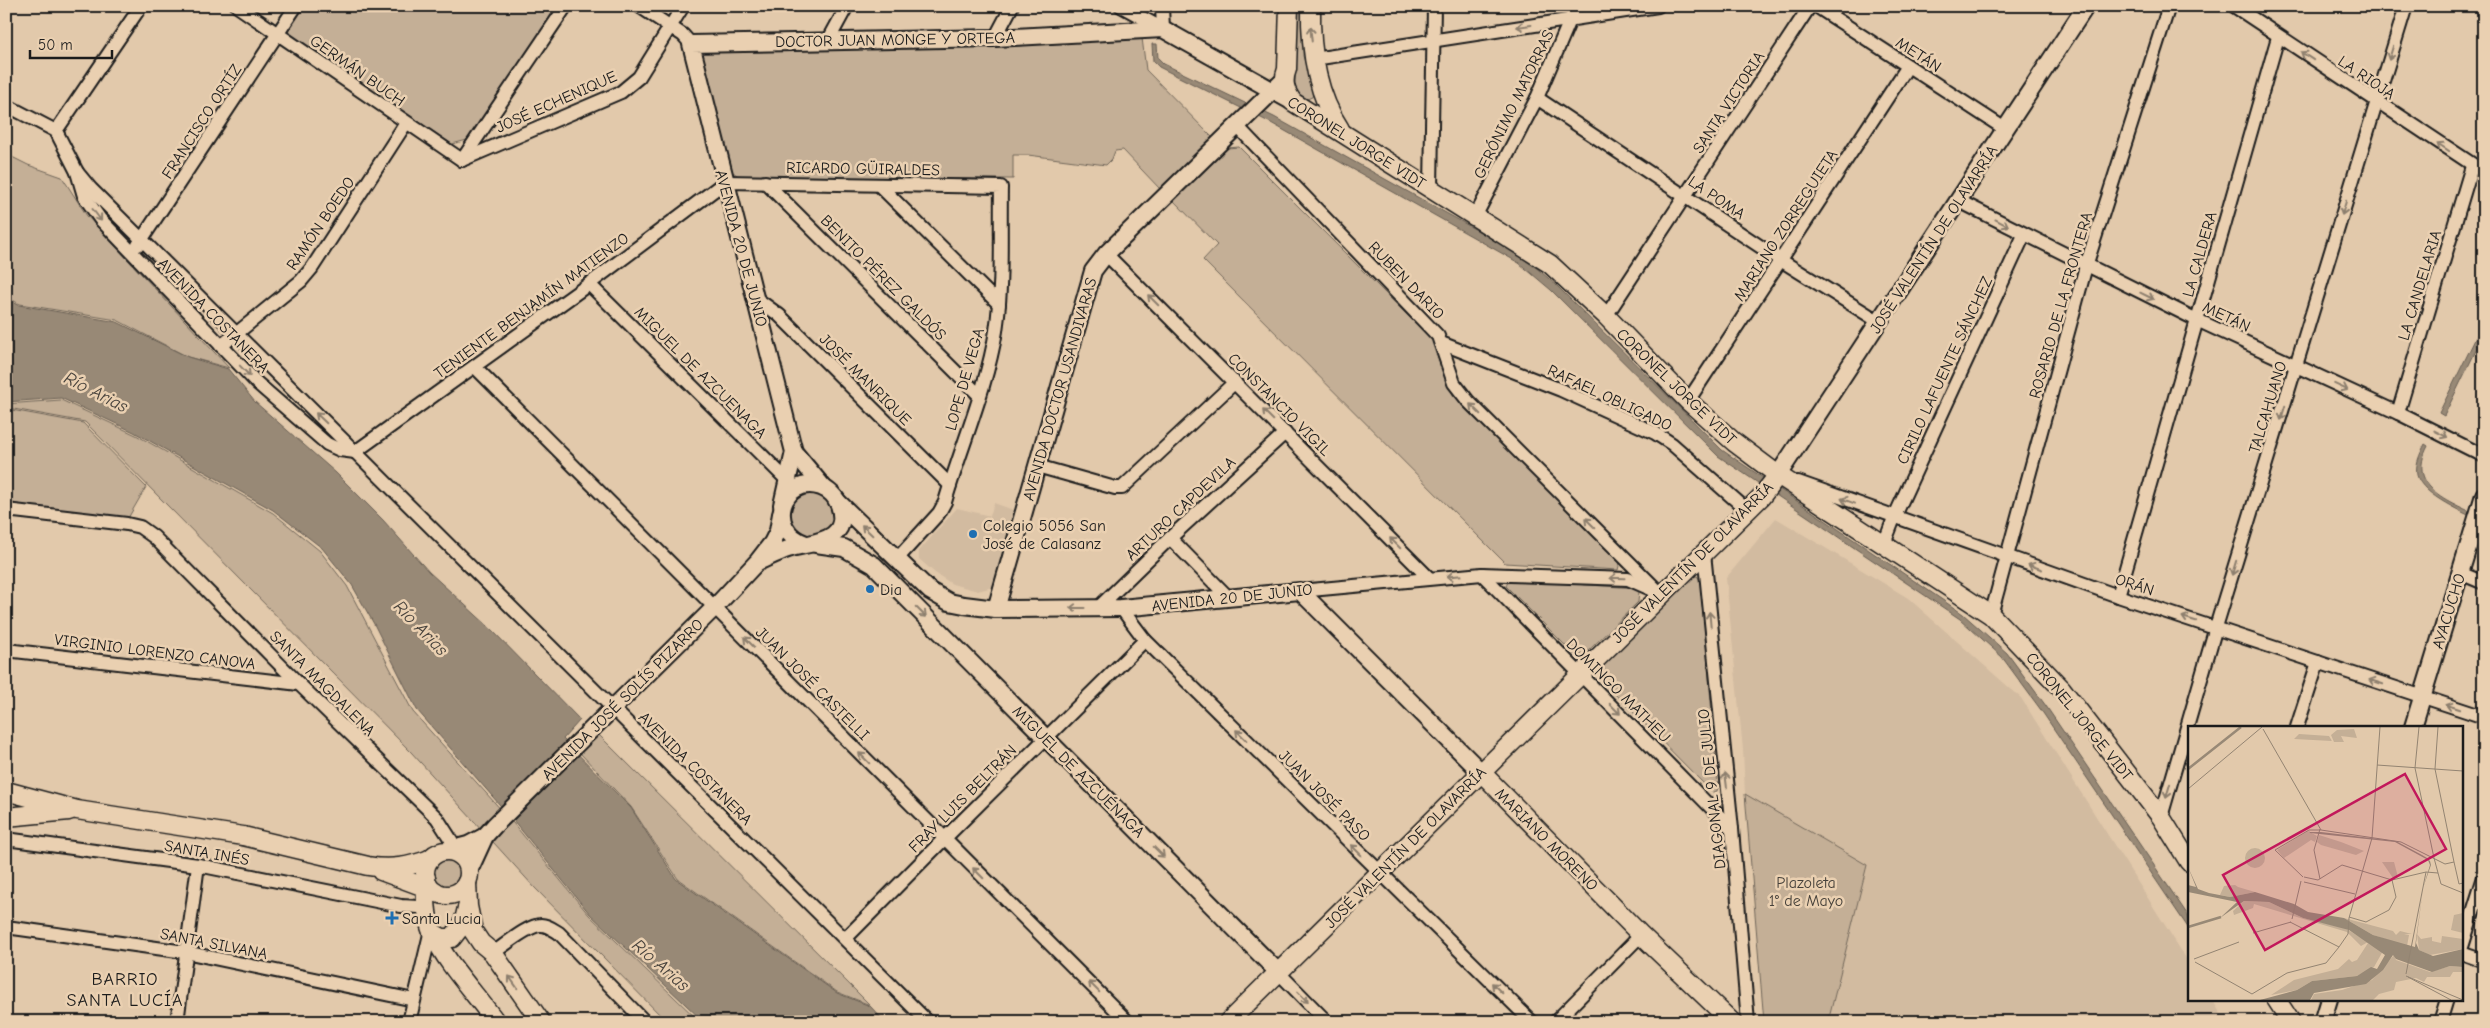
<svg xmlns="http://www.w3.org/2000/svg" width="2490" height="1028" font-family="'Comic Neue',sans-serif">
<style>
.built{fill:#d2bba0}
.green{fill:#c4af96;stroke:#706659}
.water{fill:#988976;stroke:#665d52}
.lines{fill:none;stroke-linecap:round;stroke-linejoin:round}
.minor-casing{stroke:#1c1c1c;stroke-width:16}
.tertiary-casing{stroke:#1c1c1c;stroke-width:20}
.secondary-casing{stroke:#1c1c1c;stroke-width:21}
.minor{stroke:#ead0b1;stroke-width:12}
.tertiary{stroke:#ead0b1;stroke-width:16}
.secondary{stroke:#ead0b1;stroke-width:18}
.oneway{stroke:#8d7f6e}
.poi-dot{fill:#1f6fb2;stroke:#ead0b1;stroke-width:2}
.labels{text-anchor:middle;stroke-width:5;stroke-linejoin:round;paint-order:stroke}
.street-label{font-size:16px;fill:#1c1c1c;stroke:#ead0b1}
.poi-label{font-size:16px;fill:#1c1c1c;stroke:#ead0b1;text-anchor:start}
.park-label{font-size:16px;fill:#46413a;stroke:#ead0b1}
.water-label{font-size:18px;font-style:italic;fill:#47423c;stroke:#ead0b1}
.neighbourhood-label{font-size:18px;letter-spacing:1px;fill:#1c1c1c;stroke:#ead0b1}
.inset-river{fill:none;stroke:#988976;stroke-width:2.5}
.inset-road{fill:none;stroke:#938472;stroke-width:1}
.view{fill:#c2185b;fill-opacity:0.15;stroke:#c2185b;stroke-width:2.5}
.inset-edge{fill:none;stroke:#1c1c1c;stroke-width:2.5}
</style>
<rect width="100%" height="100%" fill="#e2c9ab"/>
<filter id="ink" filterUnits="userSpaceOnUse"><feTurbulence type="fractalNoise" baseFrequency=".02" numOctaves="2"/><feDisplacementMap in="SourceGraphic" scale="10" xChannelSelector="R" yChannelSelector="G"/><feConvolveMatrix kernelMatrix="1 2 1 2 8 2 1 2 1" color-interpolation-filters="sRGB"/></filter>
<g filter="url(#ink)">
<g class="built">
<path d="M994 503 1019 512 996 586 978 591 952 584 935 573 919 559V551L957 508 990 516Z"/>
<path d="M1776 518 1908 598 2021 698 2189 963V999H2212L2219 1011 2220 1022H1828L1867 865 1745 794 1743 750 1726 578Z"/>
</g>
<g class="green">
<path d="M301 6H558L467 140 452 144 291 36 289 25Z"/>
<path d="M1297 6H1303V56L1314 91 1312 97 1307 99 1298 95 1295 88Z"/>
<path d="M1142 38 1146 70 1213 138 1160 189 1123 150 1115 151 1112 159 1106 165 1028 155H1013V179L740 177 730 170 700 58 706 51Z"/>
<path d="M1239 147 1433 341 1453 395 1620 562 1618 570 1505 563 1203 260 1217 245 1173 200 1227 148Z"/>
<path d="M6 154 28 165 62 177 87 216 229 368 188 357 117 320 20 304 6 297Z"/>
<path d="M61 400 136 435 273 513 320 551 347 586 413 712 513 823 589 915 700 1022H667L535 888 411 752 85 422 8 408 6 404Z"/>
<path d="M6 409 83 423 146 487 127 520 6 504Z"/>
<path d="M818 491 836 504 830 534 800 538C785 515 785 516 799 493Z"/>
<path d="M1697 576 1701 581 1718 787 1717 791 1712 792 1602 681 1597 673 1600 667 1691 577Z"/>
<path d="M1509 580 1636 588 1639 591 1638 602 1584 655 1574 654 1506 586Z"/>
<path d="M598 734 870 1005 837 992 678 879 631 807 580 753Z"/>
<path d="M1745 794 1867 865 1828 1022H1764Z"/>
<circle cx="448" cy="872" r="16"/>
</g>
<g class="water">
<path d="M1152 44H1157L1158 58 1164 64 1274 117 1523 256 1557 286 1722 450 1963 614 2007 653 2046 706 2189 917V929L2041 710 2002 657 1960 619 1718 456 1551 290 1519 263 1271 123 1159 67 1153 61Z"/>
<path d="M6 299 19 305 117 322 188 357 228 369 255 402 336 473 383 520 429 572 488 626 580 720 563 739 631 808 676 879 837 993 870 1006 885 1022H704L590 914 513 820 417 710 374 624 352 585 322 548 273 510 134 432 61 398 6 402Z"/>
<path d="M2484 321V334L2444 416 2439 413Z"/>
<path d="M2425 444 2428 446C2405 489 2452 502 2484 518V523C2466 513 2422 496 2417 475 2415 464 2420 454 2425 444Z"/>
</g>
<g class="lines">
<defs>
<g id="minor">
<path d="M237 6 462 160"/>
<path d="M639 6 683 35 691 44"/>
<path d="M1121 6 1163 29 1162 6"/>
<path d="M1816 6 2005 129"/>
<path d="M2234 6 2484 172"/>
<path d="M995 38 1012 6"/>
<path d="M828 41 847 6"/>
<path d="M1314 59 1658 6"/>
<path d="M1537 98 1782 261 1878 321"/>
<path d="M6 105 56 131 77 172 84 196 100 219 257 383 327 444 340 450 355 452"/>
<path d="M1237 126 1438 336 1454 383 1468 401 1662 595"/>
<path d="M56 131 141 6"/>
<path d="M462 160 621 92 639 77 683 6"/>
<path d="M462 160 566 6"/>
<path d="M77 172 91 189 928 1022"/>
<path d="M765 182 979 395"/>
<path d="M879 185 999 304"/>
<path d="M1431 188 1434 6"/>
<path d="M1959 201 2197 320 2398 413 2484 456"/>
<path d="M1476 215 1537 98 1576 6"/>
<path d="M138 245 296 6"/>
<path d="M1106 254 1429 578"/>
<path d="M589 284 789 482"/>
<path d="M757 299 779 315 950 485"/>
<path d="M1606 316 1810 6"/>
<path d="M1441 343 1561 390 1655 433 1672 444 1747 510"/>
<path d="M221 346 301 281 312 268 406 123"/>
<path d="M475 367 1128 1022"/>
<path d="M1688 401 1908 66"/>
<path d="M2398 413 2472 166"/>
<path d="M355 452 589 284 725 182 1001 187C1000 234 1003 284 996 331 987 387 961 447 945 502L939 513 897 559"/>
<path d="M1037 466 1115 488H1122L1235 382"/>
<path d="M1798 482 2118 596 2484 717"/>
<path d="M6 510 127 524 140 527 154 537 299 684 437 818 462 857"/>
<path d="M1170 538 1229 598"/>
<path d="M1884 544 1894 518 2024 235"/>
<path d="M1704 553 1732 829 1748 1022"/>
<path d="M2460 573 2484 583"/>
<path d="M1482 574 1732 829"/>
<path d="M1300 591 1482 574 1628 579 1653 590"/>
<path d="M2118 596 2278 37"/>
<path d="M1098 608 1170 538 1285 433"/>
<path d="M1121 608 1145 640 1532 1022"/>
<path d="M1991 615 2086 266 2169 6"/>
<path d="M6 650 299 684"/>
<path d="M2297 727 2318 662"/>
<path d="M2161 817 2216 627 2406 6"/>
<path d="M6 839 198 865 401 906 419 907 427 902"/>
<path d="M6 927 185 952 414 1000"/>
<path d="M846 938 944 839 1145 640"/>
<path d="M2461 950 2484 877"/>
<path d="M493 953C504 946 528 925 541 925 548 925 554 930 559 933L645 1022"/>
<path d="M2461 953 2484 961"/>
<path d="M1278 972 1327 1022"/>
<path d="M177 1022 198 865"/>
<path d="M409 1022 431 930"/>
<path d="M1555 1022 1641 935"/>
<path d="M2440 1022 2447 999"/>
</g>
<g id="tertiary">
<path d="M794 452 824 488"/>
<path d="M1778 475 2086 6"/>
<path d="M837 501 930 591 949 602 964 605 996 609 1121 608 1300 591 1481 772"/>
<path d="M782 505 794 452 691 44 995 38 1163 29 1293 102"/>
<path d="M816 544 844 548 874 565 1278 972"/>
<path d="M760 561C769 557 779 552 788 549 810 542 852 543 839 505 836 497 829 490 821 487 782 474 764 530 806 544"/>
<path d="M996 609 1093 271 1106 254 1281 83"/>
<path d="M2413 727 2484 495"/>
<path d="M445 851 468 845 485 836"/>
<path d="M469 871 485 836 494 826 715 607 758 561 772 543 778 531 781 514"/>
<path d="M2322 1022 2329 999"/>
</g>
<g id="secondary">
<path d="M1289 6 1287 69C1282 82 1285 91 1293 102L1550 264 1606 316 1688 401 1734 442 1778 475 1991 615 2061 688 2161 817 2189 862"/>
<path d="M1311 6C1310 49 1316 93 1340 129"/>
<path d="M1481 772 1641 935 1732 1022"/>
<path d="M6 791 77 810 243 836 368 866C391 870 408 867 430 859"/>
<path d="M6 817 69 811"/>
<circle cx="447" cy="873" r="22"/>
<path d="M381 871 435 891"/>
<path d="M426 878C425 894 426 918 432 932 447 965 475 993 496 1022"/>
<path d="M467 882 468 906 473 931 481 943 493 953 541 1022"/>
<path d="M432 932 442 938H452L463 924 467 908"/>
<path d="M2276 999 2291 1022"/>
<path d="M1228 1022 1761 497 1778 475"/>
</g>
</defs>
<use href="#minor" class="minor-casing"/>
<use href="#tertiary" class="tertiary-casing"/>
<use href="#secondary" class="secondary-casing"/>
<use href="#minor" class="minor"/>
<use href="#tertiary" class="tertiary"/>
<use href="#secondary" class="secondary"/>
</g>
<defs><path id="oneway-shaft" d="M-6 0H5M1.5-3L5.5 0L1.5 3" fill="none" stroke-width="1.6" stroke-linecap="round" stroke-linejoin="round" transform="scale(1.25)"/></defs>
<g class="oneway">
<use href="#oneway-shaft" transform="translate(1524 26) rotate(172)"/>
<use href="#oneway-shaft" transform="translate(1311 34) rotate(-96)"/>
<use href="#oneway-shaft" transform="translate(2391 53) rotate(107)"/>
<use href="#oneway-shaft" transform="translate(2307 56) rotate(-146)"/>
<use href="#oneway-shaft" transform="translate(2443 147) rotate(-146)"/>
<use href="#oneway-shaft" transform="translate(2344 208) rotate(107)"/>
<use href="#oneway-shaft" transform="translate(97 215) rotate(53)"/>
<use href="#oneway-shaft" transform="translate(2002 223) rotate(28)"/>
<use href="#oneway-shaft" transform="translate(2147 296) rotate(26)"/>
<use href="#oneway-shaft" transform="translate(1153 300) rotate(-135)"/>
<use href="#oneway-shaft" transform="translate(245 371) rotate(46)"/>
<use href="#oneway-shaft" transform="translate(2341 387) rotate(25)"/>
<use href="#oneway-shaft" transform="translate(1475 409) rotate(-135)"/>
<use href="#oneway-shaft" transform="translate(2283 413) rotate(107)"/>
<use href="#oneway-shaft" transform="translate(1268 415) rotate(-135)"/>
<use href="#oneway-shaft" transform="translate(321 418) rotate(-136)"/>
<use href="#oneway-shaft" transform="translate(2441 434) rotate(27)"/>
<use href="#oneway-shaft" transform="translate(1848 501) rotate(-160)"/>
<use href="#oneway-shaft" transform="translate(1590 523) rotate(-135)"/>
<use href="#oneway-shaft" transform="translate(867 530) rotate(-136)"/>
<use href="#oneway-shaft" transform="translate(1395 543) rotate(-135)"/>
<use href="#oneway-shaft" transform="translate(2035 567) rotate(-161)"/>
<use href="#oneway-shaft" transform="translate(2234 568) rotate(107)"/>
<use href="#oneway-shaft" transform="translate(1454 576) rotate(175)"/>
<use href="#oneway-shaft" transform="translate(1617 578) rotate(-178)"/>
<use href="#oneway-shaft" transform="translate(1077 608) rotate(180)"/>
<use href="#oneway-shaft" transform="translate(921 612) rotate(45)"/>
<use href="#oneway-shaft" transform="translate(1710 619) rotate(-95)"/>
<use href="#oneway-shaft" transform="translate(2189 619) rotate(-163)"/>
<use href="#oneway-shaft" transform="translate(749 642) rotate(-135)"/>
<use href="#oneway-shaft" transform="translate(2376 682) rotate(-162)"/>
<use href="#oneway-shaft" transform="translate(2453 707) rotate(-162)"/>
<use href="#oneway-shaft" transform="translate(1615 709) rotate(45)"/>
<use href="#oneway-shaft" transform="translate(1241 735) rotate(-135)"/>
<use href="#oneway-shaft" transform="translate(864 758) rotate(-135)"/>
<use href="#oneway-shaft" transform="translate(1726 780) rotate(-97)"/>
<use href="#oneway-shaft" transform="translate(2168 791) rotate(106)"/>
<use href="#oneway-shaft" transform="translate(1356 850) rotate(-135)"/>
<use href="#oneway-shaft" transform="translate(1159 852) rotate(45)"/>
<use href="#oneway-shaft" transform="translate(978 873) rotate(-135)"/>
<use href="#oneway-shaft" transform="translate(513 982) rotate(-125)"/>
<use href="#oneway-shaft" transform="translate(1094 987) rotate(-135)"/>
<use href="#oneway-shaft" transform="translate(1497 988) rotate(-136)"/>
<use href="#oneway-shaft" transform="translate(1303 997) rotate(46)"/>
</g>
</g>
<g class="poi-dot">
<circle cx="973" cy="534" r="5"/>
<circle cx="870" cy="589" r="5"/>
<path d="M389.5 910.5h5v5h5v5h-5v5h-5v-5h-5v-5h5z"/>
</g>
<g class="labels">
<g class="street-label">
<text transform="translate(895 39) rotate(-1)" y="6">DOCTOR JUAN MONGE Y ORTEGA</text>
<text transform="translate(1919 54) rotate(33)" y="6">METÁN</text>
<text transform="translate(358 70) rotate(35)" y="6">GERMÁN BUCH</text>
<text transform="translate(2367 77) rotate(34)" y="6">LA RIOJA</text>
<text transform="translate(556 101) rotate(-24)" y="6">JOSÉ ECHENIQUE</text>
<text transform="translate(1728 102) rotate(-57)" y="6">SANTA VICTORIA</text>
<text transform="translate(1513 104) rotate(-64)" y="6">GERÓNIMO MATORRAS</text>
<text transform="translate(201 121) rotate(-57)" y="6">FRANCISCO ORTÍZ</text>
<text transform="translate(1357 142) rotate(32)" y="6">CORONEL JORGE VIDT</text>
<text transform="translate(863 168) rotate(1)" y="6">RICARDO GÜIRALDES</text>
<text transform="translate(1717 197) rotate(34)" y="6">LA POMA</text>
<text transform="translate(320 223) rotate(-56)" y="6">RAMÓN BOEDO</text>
<text transform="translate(1785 225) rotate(-57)" y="6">MARIANO ZORREGUIETA</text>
<text transform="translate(1933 239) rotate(-57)" y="6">JOSÉ VALENTÍN DE OLAVARRÍA</text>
<text transform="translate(742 248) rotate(75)" y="6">AVENIDA 20 DE JUNIO</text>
<text transform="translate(2199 254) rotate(-74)" y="6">LA CALDERA</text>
<text transform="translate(884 277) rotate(45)" y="6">BENITO PÉREZ GALDÓS</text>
<text transform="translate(1407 280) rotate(46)" y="6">RUBEN DARIO</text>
<text transform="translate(2419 285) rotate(-73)" y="6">LA CANDELARIA</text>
<text transform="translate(531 305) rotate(-36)" y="6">TENIENTE BENJAMÍN MATIENZO</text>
<text transform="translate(2060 305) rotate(-74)" y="6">ROSARIO DE LA FRONTERA</text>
<text transform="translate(214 315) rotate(46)" y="6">AVENIDA COSTANERA</text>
<text transform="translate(2227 316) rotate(25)" y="6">METÁN</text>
<text transform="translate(1944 370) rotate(-65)" y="6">CIRILO LAFUENTE SÁNCHEZ</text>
<text transform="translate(701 372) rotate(45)" y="6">MIGUEL DE AZCUENAGA</text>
<text transform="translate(866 379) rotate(45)" y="6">JOSÉ MANRIQUE</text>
<text transform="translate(964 379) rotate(-74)" y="6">LOPE DE VEGA</text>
<text transform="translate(1677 386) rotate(44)" y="6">CORONEL JORGE VIDT</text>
<text transform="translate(1059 389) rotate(-74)" y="6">AVENIDA DOCTOR USANDIVARAS</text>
<text transform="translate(1610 397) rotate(25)" y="6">RAFAEL OBLIGADO</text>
<text transform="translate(1280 404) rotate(45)" y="6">CONSTANCIO VIGIL</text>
<text transform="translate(2267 407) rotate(-73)" y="6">TALCAHUANO</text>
<text transform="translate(1180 508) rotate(-43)" y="6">ARTURO CAPDEVILA</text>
<text transform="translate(1692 562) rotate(-45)" y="6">JOSÉ VALENTÍN DE OLAVARRÍA</text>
<text transform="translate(2135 584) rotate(18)" y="6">ORÁN</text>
<text transform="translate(1232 597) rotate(-6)" y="6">AVENIDA 20 DE JUNIO</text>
<text transform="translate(2448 611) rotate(-73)" y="6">AYACUCHO</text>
<text transform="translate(155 651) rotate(7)" y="6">VIRGINIO LORENZO CANOVA</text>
<text transform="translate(323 683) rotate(45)" y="6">SANTA MAGDALENA</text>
<text transform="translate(813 683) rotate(45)" y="6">JUAN JOSÉ CASTELLI</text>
<text transform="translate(1619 690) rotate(45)" y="6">DOMINGO MATHEU</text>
<text transform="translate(622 699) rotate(-45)" y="6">AVENIDA JOSÉ SOLÍS PIZARRO</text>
<text transform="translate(2080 716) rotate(51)" y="6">CORONEL JORGE VIDT</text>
<text transform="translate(696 768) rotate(45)" y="6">AVENIDA COSTANERA</text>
<text transform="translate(1079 771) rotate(45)" y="6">MIGUEL DE AZCUÉNAGA</text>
<text transform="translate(1711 789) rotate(-96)" y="6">DIAGONAL 9 DE JULIO</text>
<text transform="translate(1325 795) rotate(45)" y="6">JUAN JOSÉ PASO</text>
<text transform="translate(962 798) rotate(-45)" y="6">FRAY LUIS BELTRÁN</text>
<text transform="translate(1547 839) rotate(45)" y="6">MARIANO MORENO</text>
<text transform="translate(1405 847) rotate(-45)" y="6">JOSÉ VALENTÍN DE OLAVARRÍA</text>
<text transform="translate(207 852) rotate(10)" y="6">SANTA INÉS</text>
<text transform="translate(214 943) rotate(11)" y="6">SANTA SILVANA</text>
</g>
<g class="poi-label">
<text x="983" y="531">Colegio 5056 San<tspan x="983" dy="18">José de Calasanz</tspan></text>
<text x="880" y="595">Dia</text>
<text x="402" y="924">Santa Lucia</text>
</g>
<g class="park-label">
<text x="1806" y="888">Plazoleta<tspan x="1806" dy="18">1° de Mayo</tspan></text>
</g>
<g class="water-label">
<text transform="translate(96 392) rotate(27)" y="6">Río Arias</text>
<text transform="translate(421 628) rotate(46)" y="6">Río Arias</text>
<text transform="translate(661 965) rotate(41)" y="6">Río Arias</text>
</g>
<g class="neighbourhood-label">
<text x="125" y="985">BARRIO<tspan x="125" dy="21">SANTA LUCÍA</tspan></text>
</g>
</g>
<g transform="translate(2188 726)">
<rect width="275" height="275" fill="#e2c9ab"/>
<path d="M166 3 169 12 153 10 156 16H146L143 9 149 4ZM111 8 141 10 144 15 106 13ZM120 105 129 110 127 116 123 114 96 132 89 124ZM131 109 153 116 176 125 168 129 133 119 129 116ZM57 132a10 10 0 1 1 20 0a10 10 0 1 1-20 0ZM194 136H206L210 151 205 152ZM47 159 50 161 67 166 42 171 32 169 36 160ZM56 175 81 176 115 192 157 202 180 216 173 220 159 206 66 178 65 182 46 189 45 185ZM275 187V207L263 204 266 189ZM156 192 205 205 208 209 212 205 224 208H216L221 209 219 220 185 209ZM229 208 233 213 244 211V215L253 217 254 210 275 213V223L242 229 231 224ZM180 217 195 225 186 241 169 250 124 255 109 264 83 269 106 254 150 243 161 233 164 236 169 234ZM206 229 208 234 242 246 262 240 275 241V246H265L262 251H239L236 256 228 252 208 256 206 264 191 268 185 274H123L126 268 154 264 184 254Z" fill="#c4af96"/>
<path d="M121 105 122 106H133L208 115 234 129 239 132 242 135 243 139 235 162 228 217 231 224 245 230 275 223V241L262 240 244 246 208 233 205 229 195 244 178 258 126 267 122 274H72L109 264 124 255 169 250 183 241 189 243 197 229 161 204 115 192 81 176 56 175 32 192 49 176 0 166V159L8 161 0 141 10 163 21 167 42 171 67 166 106 178 120 186 156 192 185 209 227 221 235 162 242 139 240 134 207 116 122 107Z" fill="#988976"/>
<path class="inset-river" d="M0 43 53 1M0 201 33 191"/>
<path class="inset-road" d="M231 1 227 42 246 132M250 1 247 43 266 136M75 3 133 104 213 116 257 138 266 136 271 158 275 157M189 39 275 45M0 63 74 1M132 103 126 124 132 153M184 112 192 1M246 132 253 158 275 167M174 145 204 154 238 146 250 147M115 151 87 124 121 104H133M116 151 130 154 154 139 174 145M116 156 167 168M161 191 178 196 201 184 208 171 204 154M104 193 113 155M102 196 151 221 160 208 161 192 184 112M65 207 103 196M6 233 51 216M7 236 64 268M218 248 238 146M218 250 275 274M220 251 263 274M64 268 99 247 138 237 151 221"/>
<path class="view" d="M217 48 258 123 77 224 35 149Z"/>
<rect width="275" height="275" class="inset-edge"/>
</g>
<rect width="2490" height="1028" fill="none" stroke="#ead0b1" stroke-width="25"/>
<rect x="12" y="12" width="2465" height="1003" fill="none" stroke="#1c1c1c" stroke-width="2" filter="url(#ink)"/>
<path d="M30 50v8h82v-8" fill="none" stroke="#1c1c1c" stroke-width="2.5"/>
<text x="38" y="50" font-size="15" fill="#1c1c1c" stroke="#ead0b1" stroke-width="4" paint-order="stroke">50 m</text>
</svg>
